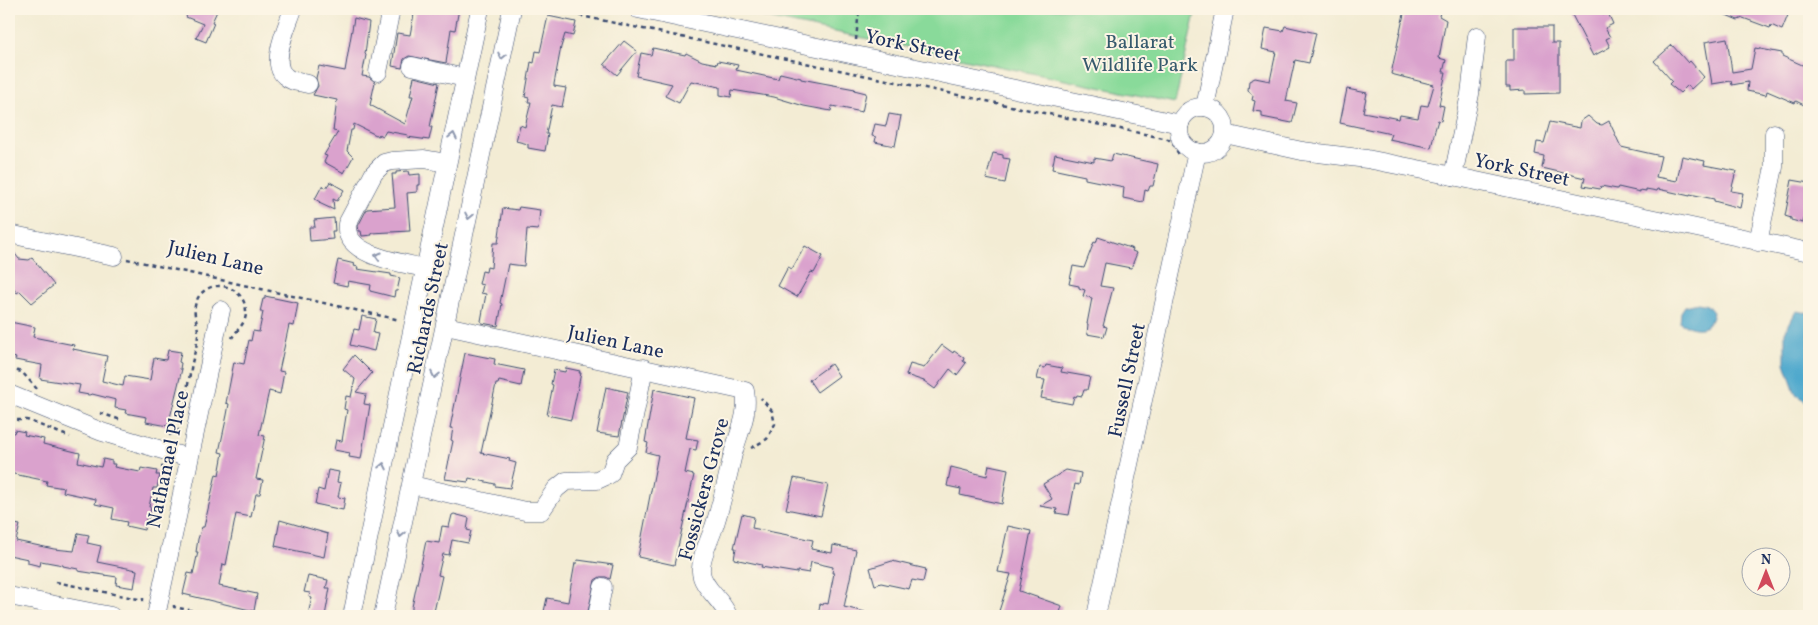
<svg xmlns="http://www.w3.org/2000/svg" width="1818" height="625" font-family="Vollkorn,serif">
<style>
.green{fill:#89da9a;stroke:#52847c}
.water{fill:#4fa9cd;stroke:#356c96}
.building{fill:#daa2cd}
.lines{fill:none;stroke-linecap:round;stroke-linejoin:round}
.minor-casing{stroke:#3b4b70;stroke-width:19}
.path{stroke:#3b4b70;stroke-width:2.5;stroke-dasharray:4 4;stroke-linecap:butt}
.minor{stroke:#fff;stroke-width:18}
.oneway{stroke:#8d97ae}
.labels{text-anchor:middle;stroke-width:4;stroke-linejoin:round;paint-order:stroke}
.park-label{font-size:20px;fill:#365a6d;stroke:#fcf5e5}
.street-label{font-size:20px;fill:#1b2f5e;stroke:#fcf5e5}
</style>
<rect width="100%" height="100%" fill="#fcf5e5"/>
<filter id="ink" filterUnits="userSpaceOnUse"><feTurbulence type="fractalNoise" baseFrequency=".02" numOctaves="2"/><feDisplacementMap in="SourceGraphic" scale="10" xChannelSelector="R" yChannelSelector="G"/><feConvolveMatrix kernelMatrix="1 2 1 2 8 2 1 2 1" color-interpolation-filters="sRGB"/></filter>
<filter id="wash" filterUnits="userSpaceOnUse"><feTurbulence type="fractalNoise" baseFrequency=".0096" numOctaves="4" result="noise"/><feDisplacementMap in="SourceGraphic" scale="20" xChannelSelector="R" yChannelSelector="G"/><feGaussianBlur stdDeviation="1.12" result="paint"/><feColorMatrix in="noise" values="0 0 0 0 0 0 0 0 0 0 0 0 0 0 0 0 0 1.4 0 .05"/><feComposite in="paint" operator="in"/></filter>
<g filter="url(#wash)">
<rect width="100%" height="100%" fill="#f3ecd4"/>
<path class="green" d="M725 9H1196L1175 103Z"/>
<g class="water">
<path d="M1698 303 1707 305 1713 312C1710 333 1695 330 1680 323L1681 312 1685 306Z"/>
<path d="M1796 311 1809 313V403L1796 395 1785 363V332Z"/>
</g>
<g id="blocks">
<g class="building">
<path d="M190 9H218L212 22 214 23 206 42 196 38 203 24 186 17Z"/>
<path d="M415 9H459L455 30 451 29 446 63 409 56 404 59 402 68 392 66 397 33 410 35Z"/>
<path d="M1405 9H1441L1439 16 1446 20 1439 58 1446 60 1443 72H1446L1439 105 1444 106 1441 121 1438 120 1435 130 1431 148 1389 139 1391 134 1340 123 1347 89 1367 93 1363 112 1399 119 1400 115 1418 118 1421 105 1428 106 1434 85 1391 74Z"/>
<path d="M1569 9H1600L1603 15 1608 13 1613 24 1605 28 1610 37 1606 39 1610 47 1593 56Z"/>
<path d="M1712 9H1778L1777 11 1788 15 1782 30 1771 25 1770 28 1743 18 1738 20Z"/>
<path d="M548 16 576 22 573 36 565 34 561 47 554 84V86L566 88 562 107 552 105 546 134H548L545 151 528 148V144L516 141 520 125 525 127 531 102H528L529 98 525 97 531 62 534 63 536 51 540 52Z"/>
<path d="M354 18 369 22 365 54 366 55 362 76 369 77 375 82 370 105 405 124 413 96H410L414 77 439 83 430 127H432L429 140 407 137 408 135 386 131 383 136 379 134 378 136 354 124 353 130H351L347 151 353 157 344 173 324 162 327 156 324 155 338 132 333 131 337 100 313 95 318 86 316 78 319 66 345 71Z"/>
<path d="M1285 26 1316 33 1309 63 1295 60 1286 101 1297 103 1292 123 1262 117V112L1253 111 1255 101 1252 100 1253 96 1248 90 1249 81 1255 78 1270 81 1276 52 1262 49 1266 28 1283 31Z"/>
<path d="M1514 27H1552V43H1559V93L1525 94V90L1510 91V87H1506V61H1514Z"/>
<path d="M1727 38 1732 72 1751 69 1755 48 1782 53V56L1809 68V99L1806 106 1796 101 1795 103 1767 91 1766 95 1747 91 1748 82 1732 85 1731 81 1712 84 1705 42Z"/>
<path d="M624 41 637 51 617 75 604 64Z"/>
<path d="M1672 45 1688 63 1690 61 1704 77 1691 89 1688 85 1680 93 1669 84 1672 81 1654 61Z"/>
<path d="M653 48 685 55 686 53 702 61 717 64 718 61 738 65 736 70 778 79 780 73 801 78V79L855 89 854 90 866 93 862 112 832 106 831 111 804 106 774 97 732 90 731 97 720 95V87L691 81 679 103 665 96 672 84 636 76 641 53 651 55Z"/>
<path d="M889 114 901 116 895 146 875 142 876 137 872 136 875 124 886 126Z"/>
<path d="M1588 116 1597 124 1602 125 1609 121 1621 147 1661 156 1656 177 1677 181 1682 156 1705 161 1704 165 1736 171 1731 191 1743 193 1740 208 1714 201V199L1690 194V196L1658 189 1657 191 1646 189V191L1640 190V192L1618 187 1617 189 1601 186 1600 189 1583 186 1585 178 1542 168 1544 156 1535 154 1537 142 1544 143 1550 122 1580 128 1581 121Z"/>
<path d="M993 153 1003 155V158L1010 159 1005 183 986 179Z"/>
<path d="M1055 154 1094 162V158L1111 161 1113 154 1158 164 1153 186H1150L1148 191 1145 190 1143 202 1123 198 1124 187 1085 179V176L1052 169Z"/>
<path d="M408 171 409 175 420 174V185H417V192L407 193 410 231 371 233 372 235 362 236 361 231H359L358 226 367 209 395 207 392 174H396V172Z"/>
<path d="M1792 180 1809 183V220L1804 219 1803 223 1791 220V218L1785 216Z"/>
<path d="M330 182 344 190 337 201 333 199 334 210 319 203 320 202 315 199 322 186 326 188Z"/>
<path d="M519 207 540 210 538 230 527 229 524 266 508 264 500 303 502 304 498 326 482 323 481 321 486 294 481 293 483 285 479 284 482 271 486 272 487 267 491 268 493 243H498L503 208 518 210Z"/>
<path d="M334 218 335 231H332L333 239 310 241 309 227H315L314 220Z"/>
<path d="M1098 237 1133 249 1132 251 1137 253 1131 268 1105 263 1100 286 1113 288 1103 326 1107 327 1104 337 1087 334 1088 324H1087L1092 298 1083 296 1085 290 1079 288V286L1069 284 1073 266 1084 268 1094 242 1096 243Z"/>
<path d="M9 246 19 259 29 260 32 258 54 285 32 303 20 291 17 293 9 283Z"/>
<path d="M805 246 823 256 814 273 811 272 797 297 778 286 788 267 792 269Z"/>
<path d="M338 260 355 264 354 266 358 267 357 269 391 274V276L400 278 397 291H395L394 297 370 291 371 285 348 281 347 286 333 283Z"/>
<path d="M265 296 298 303 294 326 289 325 279 371 284 372 280 394 269 391 259 435 265 436 256 479 263 480 260 494H256L251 517 236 514 226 565 223 564 219 586 257 594 254 611 183 594 188 573 193 574 198 552H196L198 539 202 527H204L216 474 219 475 223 453 219 452 227 415 229 404 226 403 234 362 244 364 249 340 251 341 253 331 259 332 263 312H260L263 299H265Z"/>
<path d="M362 316 376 319 373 333 378 334 374 351 350 345 354 329 359 330Z"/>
<path d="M10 322 35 327 33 337 74 345 73 349 107 356 102 381 123 386 125 376 150 380 154 358 166 360 168 350 181 352 179 362 181 363 180 369H182L168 426 146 422 147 417 125 413 126 410 115 408 116 400 92 394 89 395 78 393 80 385 40 379 42 365 15 360 16 358 9 356V330Z"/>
<path d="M942 345 953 353 954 351 964 358 963 361 966 363 957 375 950 369 935 389 924 381 906 375 910 364 924 368Z"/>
<path d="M465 353 495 359 494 364 524 370 521 386 499 381 498 384H496L481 453 510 459 509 461 516 463 510 488 495 486V484L469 478 468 482 445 479 453 441 451 440 453 428H450Z"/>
<path d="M354 355 372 373 356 392 366 394 364 404 370 405 361 459 349 457 350 453 334 450 336 440 342 441 347 410 344 409 346 396 351 397 355 379 343 369Z"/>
<path d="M831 364 839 376 817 392 809 380Z"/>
<path d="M1046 365 1062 368 1061 372 1090 377 1087 390H1084L1082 396 1077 395 1076 397 1074 396 1072 404 1041 398 1045 380 1037 379 1040 367 1045 368Z"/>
<path d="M566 368 580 371 579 373H581L571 420 547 415 553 385 551 384 554 370 565 372Z"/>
<path d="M606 387 628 392 619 436 597 433Z"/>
<path d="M654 389 694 398 686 438 698 440 696 450 690 449 685 473 694 475 674 565 638 557 658 455 646 452 648 443 645 442Z"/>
<path d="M15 430 25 432 24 435 44 439 43 444 80 453 78 462 101 467 103 459 112 461V464H115L114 467 140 472 141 468 157 471 156 475H160L157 488H153L149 507H151L149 519H146L144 530 126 526 127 522 112 519 114 508 95 504 96 499 63 492 64 488 46 485 47 481 9 473V432L14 433Z"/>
<path d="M989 465 1008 469 1002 504 960 495 961 489 947 486 951 467 987 476Z"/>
<path d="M328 470 339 472 337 482 341 483 338 497 345 498 343 510 315 504 318 489 324 491Z"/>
<path d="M1066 470 1081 473 1079 485 1075 484 1069 515 1056 513 1057 509 1040 506 1052 499 1043 484Z"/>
<path d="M794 478 828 485 821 516 786 509Z"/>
<path d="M454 514 469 518 467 530 471 531 468 543 452 540 449 555 443 554 438 575 442 576 433 616H414L415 611H412V607L426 541 439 543 442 526 449 527 452 515Z"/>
<path d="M742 514 754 517 752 528 813 540 811 549 832 553 833 545 856 550 844 607 865 612V616H818L820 604 823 605 824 603 828 604 834 573H832L833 567 811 562 809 573 797 571V573L761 567 762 565 734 559 736 548H734Z"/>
<path d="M280 520 328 534 324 557 275 546Z"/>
<path d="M9 523 20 525 16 541 54 549 74 551 78 533 89 535 87 543 101 546 97 562 137 570 134 588 116 585 117 577 78 571V569L63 566V565L41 561 40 566 28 563V559L9 555Z"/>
<path d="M1008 526 1031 531 1019 591 1062 606 1059 616H1015L999 611 1011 574 998 572Z"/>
<path d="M578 560 613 565 610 579 606 577H600L595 580 587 616H543L547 598 568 602 575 563H577Z"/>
<path d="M892 561 926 569 923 582 912 580 909 589 881 583 875 585 870 568Z"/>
<path d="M308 576 328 580 326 588H330L325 616 308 614 312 598 309 597 310 593 304 592Z"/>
</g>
</g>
</g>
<g filter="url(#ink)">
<use href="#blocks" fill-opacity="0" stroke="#3b4b70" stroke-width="1"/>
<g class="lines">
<defs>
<g id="minor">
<path d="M293 9C288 25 269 63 285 76 291 82 300 82 308 84"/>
<path d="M638 9 1180 124"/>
<path d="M412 66 465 78"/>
<path d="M378 72 391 9"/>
<path d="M1205 107 1225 9"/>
<circle cx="1202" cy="130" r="23"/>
<path d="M1225 134 1302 151 1367 159 1453 176 1809 252"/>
<path d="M1453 176 1470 94 1477 36"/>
<path d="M9 234 114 256"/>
<path d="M1758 242 1774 167V133"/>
<path d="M425 268C403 263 343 256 347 224L374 173 384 163 392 161 424 159 447 163"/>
<path d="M446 326 745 391C749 415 739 431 733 454 727 479 722 503 714 527 710 540 700 557 701 571 701 587 723 600 728 616"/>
<path d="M9 394 102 432 189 458"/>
<path d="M412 485 525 511H541L556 489 566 481 597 480 610 474 615 460 628 447 644 368"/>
<path d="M9 596 111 616"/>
<path d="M156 616 221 310"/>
<path d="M352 616 480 9"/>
<path d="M383 616 512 9"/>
<path d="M597 616 603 587"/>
<path d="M1096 616 1197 152"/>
</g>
</defs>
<use href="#minor" class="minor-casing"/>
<g class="path">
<path d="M548 9 1168 139 1173 143 1180 157"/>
<path d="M856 40 859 9"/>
<path d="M127 259 400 320"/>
<path d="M9 369 22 372 37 389"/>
<path d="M100 413 121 420"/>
<path d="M9 420H27L70 437"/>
<path d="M169 435 178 431C183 408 188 386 192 363 194 354 198 343 198 333 198 321 191 312 197 300 200 292 209 286 218 286 236 285 250 302 245 319 242 327 235 332 232 338"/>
<path d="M751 448 767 439 775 424 772 411 761 398"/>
<path d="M161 467H164L169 478"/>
<path d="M56 582 143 600V598"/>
<path d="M174 605V607L219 616"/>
</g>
<use href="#minor" class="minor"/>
</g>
<defs><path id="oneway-chevron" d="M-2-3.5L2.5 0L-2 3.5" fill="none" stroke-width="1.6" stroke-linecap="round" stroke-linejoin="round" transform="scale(1.25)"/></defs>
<g class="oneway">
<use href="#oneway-chevron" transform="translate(502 56) rotate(102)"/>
<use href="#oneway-chevron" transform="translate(453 136) rotate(-78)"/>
<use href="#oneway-chevron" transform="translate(469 216) rotate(102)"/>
<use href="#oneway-chevron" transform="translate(378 256) rotate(-163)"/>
<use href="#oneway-chevron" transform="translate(435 375) rotate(102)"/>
<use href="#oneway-chevron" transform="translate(383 466) rotate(-78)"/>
<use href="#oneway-chevron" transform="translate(401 534) rotate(102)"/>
</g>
</g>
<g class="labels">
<g class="park-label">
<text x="1140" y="48">Ballarat<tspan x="1140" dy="23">Wildlife Park</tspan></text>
</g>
<g class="street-label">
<text transform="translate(913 45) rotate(12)" y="7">York Street</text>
<text transform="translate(1522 169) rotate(12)" y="7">York Street</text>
<text transform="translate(216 257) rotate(13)" y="7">Julien Lane</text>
<text transform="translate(427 308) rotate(-78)" y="7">Richards Street</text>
<text transform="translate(616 341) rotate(12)" y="7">Julien Lane</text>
<text transform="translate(1126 380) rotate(-78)" y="7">Fussell Street</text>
<text transform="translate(167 459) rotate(-78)" y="7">Nathanael Place</text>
<text transform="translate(703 489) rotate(-75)" y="7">Fossickers Grove</text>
</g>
</g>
<rect width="1818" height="625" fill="none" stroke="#fcf5e5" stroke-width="30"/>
<g transform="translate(1766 572)"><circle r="24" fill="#fcf5e5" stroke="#a2a6af"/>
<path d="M0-4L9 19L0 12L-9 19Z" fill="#d1495b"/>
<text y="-8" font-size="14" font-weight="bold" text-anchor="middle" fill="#1b2f5e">N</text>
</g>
</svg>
